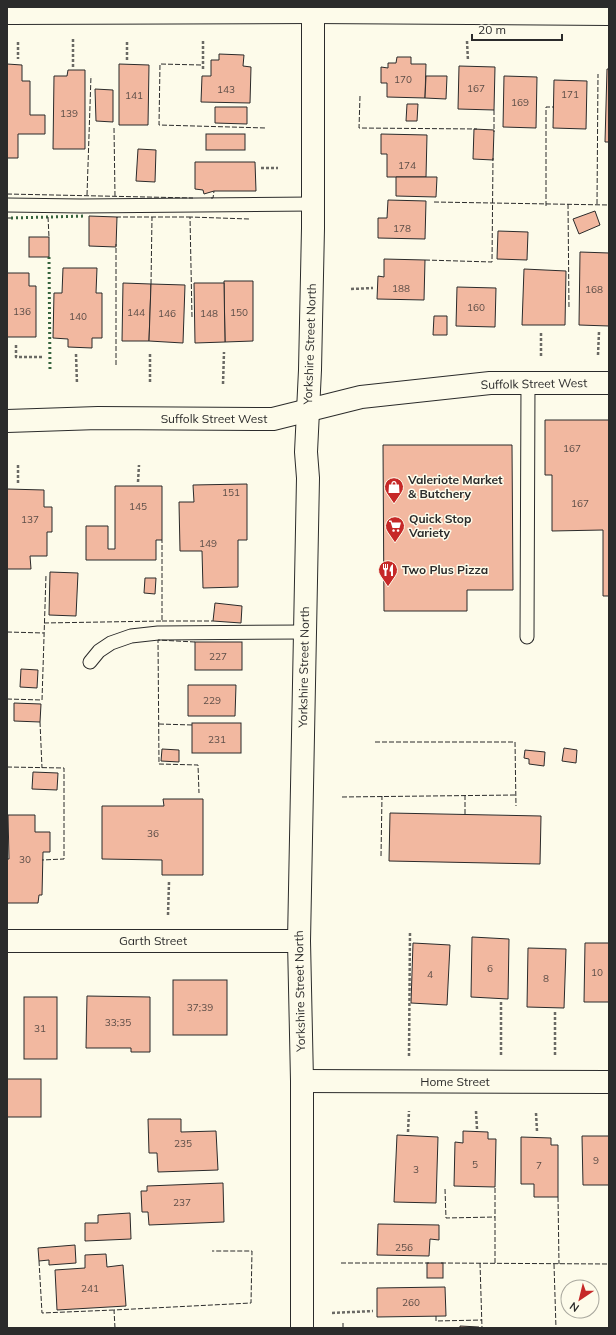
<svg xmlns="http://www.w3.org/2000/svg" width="616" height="1335" font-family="Mulish,sans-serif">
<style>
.building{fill:#f2b8a0;stroke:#2b2b2b}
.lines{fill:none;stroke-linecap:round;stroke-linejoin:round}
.service-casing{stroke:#2b2b2b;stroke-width:15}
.minor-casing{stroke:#2b2b2b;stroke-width:24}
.path{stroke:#6a6964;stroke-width:2.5;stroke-dasharray:3 2;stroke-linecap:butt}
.service{stroke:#fdfbea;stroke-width:13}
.minor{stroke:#fdfbea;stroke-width:22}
.hedge{stroke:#34623c;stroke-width:3;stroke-dasharray:2 3;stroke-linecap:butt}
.fence{stroke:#2b2b2b;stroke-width:1;stroke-dasharray:5 2;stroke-linecap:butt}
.labels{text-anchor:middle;stroke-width:3;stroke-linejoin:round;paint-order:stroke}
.number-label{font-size:10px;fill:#5d4e48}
.street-label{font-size:12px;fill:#2b2b2b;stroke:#fdfbea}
.poi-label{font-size:12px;font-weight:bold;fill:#2b2b2b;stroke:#fdfbea;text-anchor:start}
</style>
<rect width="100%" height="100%" fill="#fdfbea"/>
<g class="building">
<path d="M219 54 244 55 243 66 251 67 250 103 201 102 202 76H211V60H219Z"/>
<path d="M397 57H411V64H426L425 98 387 97V83H381V67L388 68V63H396Z"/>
<path d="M7 64 22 65V81H30V115H45V134H18V158H7Z"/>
<path d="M119 64 149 65 148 125H119Z"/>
<path d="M459 66 495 67 494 110 458 109Z"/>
<path d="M607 69H609V142H605Z"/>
<path d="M68 70H85V149H53L54 76H67Z"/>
<path d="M426 76H447L446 99 425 98Z"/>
<path d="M504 76 537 77 536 128 503 127Z"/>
<path d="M554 80 587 81 586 129 553 128Z"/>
<path d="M95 89 113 90V122L96 121Z"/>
<path d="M407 104H418L417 121H406Z"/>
<path d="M215 107H247V124L215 123Z"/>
<path d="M474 129 494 130 493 160 473 159Z"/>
<rect x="206" y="134" width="39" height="16"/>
<path d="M381 134 427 135 426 177H387V154H381Z"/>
<path d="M138 149 156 150 155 182 136 181Z"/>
<path d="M195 162H255L256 191H214L204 194 203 190 195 189Z"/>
<path d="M396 177H437L436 197 396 196Z"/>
<path d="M388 200 426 201 425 239 378 238V218H387Z"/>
<path d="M595 211 600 225 579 234 573 219Z"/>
<path d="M89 216 117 217 116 247 89 246Z"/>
<path d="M498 231 528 232 527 260 497 259Z"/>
<rect x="29" y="237" width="20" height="20"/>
<path d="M580 252 609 253V326L579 325Z"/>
<path d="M384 259 425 260 424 300 377 299 378 276 384 277Z"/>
<path d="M63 268H97L96 293H102V338H92V348L68 347V339L53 338 54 293H62Z"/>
<path d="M524 269 566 271 565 325H522Z"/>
<path d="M7 273H29V286H36V337H7Z"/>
<path d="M224 281H253V341L225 342Z"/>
<path d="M123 283 151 284 149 341H122Z"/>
<path d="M194 283H224L225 342 195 343Z"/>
<path d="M151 284 185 285 183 343 149 341Z"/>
<path d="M457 287 496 288 495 327 456 326Z"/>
<path d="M434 316H447V335H433Z"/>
<path d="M545 420H609V596H603V530L552 531V475H545Z"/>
<path d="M383 445H512L513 590H467V611H384Z"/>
<path d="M247 484V540H238V587L203 588 202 551H180L179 502H194L193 485Z"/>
<path d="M115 486H162V540H156V560H86V526H108V549H115Z"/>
<path d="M7 489 44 490V507H52V532H47V556H30L31 569H7Z"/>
<path d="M50 572 78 573 76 616 49 615Z"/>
<path d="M145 578H156L155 594 144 593Z"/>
<path d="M215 603 242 606 241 623 213 621Z"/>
<rect x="195" y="642" width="47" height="28"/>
<path d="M21 669 38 670 37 688 20 687Z"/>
<path d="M188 685H236L235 716H188Z"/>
<path d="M14 703 41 704 40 722 14 721Z"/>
<rect x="192" y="723" width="49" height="30"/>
<path d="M564 748 577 750 576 763 562 761Z"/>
<path d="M162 749 179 750V762L161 761Z"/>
<path d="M525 750 545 752 544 766 529 764V759L524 758Z"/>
<path d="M33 772 58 773 57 790 32 789Z"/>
<path d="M163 799H203V875H162V860L102 859V806H164Z"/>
<path d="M390 813 541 816 540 864 389 861Z"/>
<path d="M8 815H35V832H50V852H43L42 895H39L38 903H7V859H9Z"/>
<path d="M472 937 509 939 508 999 471 997Z"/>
<path d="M413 943 450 945 447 1005 411 1003Z"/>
<path d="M585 943H609V1002H584Z"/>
<path d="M528 948 566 949 564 1008 527 1007Z"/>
<rect x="173" y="980" width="54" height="55"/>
<path d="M87 996 150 997V1052H131V1048H86Z"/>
<rect x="24" y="997" width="33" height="62"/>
<rect x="7" y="1079" width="34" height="38"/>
<path d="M148 1119H181V1132L216 1131 218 1170 158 1172 157 1153H149Z"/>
<path d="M463 1131 488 1132V1139H496L495 1187 454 1186 455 1142 463 1143Z"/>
<path d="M397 1135 438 1137 436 1203 394 1202Z"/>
<path d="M582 1136H609V1185H583Z"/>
<path d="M521 1137 551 1138V1145H558V1197H534V1184H521Z"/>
<path d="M223 1183 224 1222 149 1225 148 1212H142L141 1191H147V1186Z"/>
<path d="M130 1213 131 1239 85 1241V1223H98V1215Z"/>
<path d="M378 1224 439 1225V1240L430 1239 429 1256 377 1255Z"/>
<path d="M75 1245 76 1263 49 1265V1260L39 1261 38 1248Z"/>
<path d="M106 1254 107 1267 123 1265 126 1306 57 1310 55 1270 85 1268V1255Z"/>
<rect x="427" y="1263" width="16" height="15"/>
<path d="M445 1287 446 1316 377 1317V1288Z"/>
<path d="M460 1326 479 1327V1328H460Z"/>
</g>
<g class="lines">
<defs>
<g id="service">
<path d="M7 205 81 206 313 204"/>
<path d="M527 637 528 383"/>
<path d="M90 662 99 651 111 643 131 636 158 633 304 632"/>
</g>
<g id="minor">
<path d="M7 13 313 12 609 14"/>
<path d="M7 421 98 418 273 419 361 397 490 383H609"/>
<path d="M7 941H299"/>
<path d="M302 1081 609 1082"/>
<path d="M302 1328V1081L299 941 308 478 306 452 310 370 313 228V7"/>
</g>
</defs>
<use href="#service" class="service-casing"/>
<use href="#minor" class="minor-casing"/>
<g class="path">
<path d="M467 41 468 61"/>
<path d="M18 42V59"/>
<path d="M127 60V42"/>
<path d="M73 67V39"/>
<path d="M203 69V39"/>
<path d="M261 168H278"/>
<path d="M351 289 373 288"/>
<path d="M16 345V357H44"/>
<path d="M76 354 77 384"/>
<path d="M150 354V384"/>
<path d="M598 355 599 332"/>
<path d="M541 356V333"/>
<path d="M223 384 224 352"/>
<path d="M138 482 139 465"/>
<path d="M18 483V465"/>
<path d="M168 915 169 882"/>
<path d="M501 1055V1002"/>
<path d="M555 1055V1012"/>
<path d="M409 1056 410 932"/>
<path d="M476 1111 477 1129"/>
<path d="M536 1113 537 1131"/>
<path d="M408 1132 409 1111"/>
<path d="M332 1313 373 1311"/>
</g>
<use href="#service" class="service"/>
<use href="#minor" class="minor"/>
<g class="hedge">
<path d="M11 218 86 216"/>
<path d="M49 257 50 371"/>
</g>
<g class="fence">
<path d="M201 65 160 64 159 125 266 128"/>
<path d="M360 96 359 128 477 129"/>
<path d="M494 110V132"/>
<path d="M114 128 115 196"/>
<path d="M7 194 193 198"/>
<path d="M87 195 91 76"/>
<path d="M211 198H213L214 191"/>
<path d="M434 202 609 205"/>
<path d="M568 204 569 309"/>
<path d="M597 204 598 74"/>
<path d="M546 206V107H554"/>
<path d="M48 217 49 237"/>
<path d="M7 218H11"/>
<path d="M117 218V217H190"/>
<path d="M425 260 492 262 493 158"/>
<path d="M151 284 152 217"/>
<path d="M192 317 190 217 249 219"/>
<path d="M116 365V244"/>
<path d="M162 621H213"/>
<path d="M44 623 162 621V540"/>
<path d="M7 632 44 633"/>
<path d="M195 642 158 640 159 764 198 765 199 793"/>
<path d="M7 699 42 700 46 575"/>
<path d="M40 722 42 768"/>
<path d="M159 724 192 725"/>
<path d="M375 742H515L516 806"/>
<path d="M7 767 64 768V859L42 860"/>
<path d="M465 795V815"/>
<path d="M342 797 516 795"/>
<path d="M381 856 382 796"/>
<path d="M445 1189 446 1218 495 1217"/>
<path d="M558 1197 559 1264"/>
<path d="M39 1261 42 1313 114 1310"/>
<path d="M341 1263H429"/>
<path d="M441 1263 609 1264"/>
<path d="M480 1263 482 1328"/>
<path d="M495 1263V1187"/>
<path d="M554 1264 556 1328"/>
<path d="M436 1316V1321L482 1320"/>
<path d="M115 1328 114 1310 251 1303 252 1251H212"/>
<path d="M343 1328V1321"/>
</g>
</g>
<defs>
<symbol id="shop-pin" viewBox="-11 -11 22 30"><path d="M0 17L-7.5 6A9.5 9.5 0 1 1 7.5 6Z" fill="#c62828" stroke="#fdfbea"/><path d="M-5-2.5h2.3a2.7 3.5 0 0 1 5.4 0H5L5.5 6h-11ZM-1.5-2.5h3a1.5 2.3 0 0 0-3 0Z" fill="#fff"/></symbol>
<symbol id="supermarket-pin" viewBox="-11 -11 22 30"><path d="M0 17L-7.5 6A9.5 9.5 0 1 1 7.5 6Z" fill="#c62828" stroke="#fdfbea"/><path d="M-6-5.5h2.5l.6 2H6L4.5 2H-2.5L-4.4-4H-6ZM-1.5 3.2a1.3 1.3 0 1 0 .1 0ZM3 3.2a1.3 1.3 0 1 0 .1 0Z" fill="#fff"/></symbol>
<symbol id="restaurant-pin" viewBox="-11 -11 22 30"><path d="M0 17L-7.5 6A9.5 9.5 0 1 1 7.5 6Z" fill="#c62828" stroke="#fdfbea"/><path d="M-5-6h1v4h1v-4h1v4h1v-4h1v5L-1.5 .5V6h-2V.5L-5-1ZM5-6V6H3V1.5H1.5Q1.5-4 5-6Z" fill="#fff"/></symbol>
</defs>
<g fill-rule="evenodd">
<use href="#shop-pin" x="383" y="476" width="22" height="30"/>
<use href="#supermarket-pin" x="384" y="515" width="22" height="30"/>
<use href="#restaurant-pin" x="377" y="559" width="22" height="30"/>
</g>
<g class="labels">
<g class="number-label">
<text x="403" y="83">170</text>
<text x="476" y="92">167</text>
<text x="226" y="93">143</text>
<text x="570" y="98">171</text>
<text x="134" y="99">141</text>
<text x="520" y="106">169</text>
<text x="69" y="117">139</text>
<text x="407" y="169">174</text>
<text x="402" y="232">178</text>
<text x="401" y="292">188</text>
<text x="594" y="293">168</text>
<text x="476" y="311">160</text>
<text x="22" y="315">136</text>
<text x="136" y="316">144</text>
<text x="239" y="316">150</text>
<text x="167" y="317">146</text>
<text x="209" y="317">148</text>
<text x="78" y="320">140</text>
<text x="572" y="452">167</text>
<text x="231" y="496">151</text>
<text x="580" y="507">167</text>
<text x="138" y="510">145</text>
<text x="30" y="523">137</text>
<text x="208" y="547">149</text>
<text x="218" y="660">227</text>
<text x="212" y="704">229</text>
<text x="217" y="743">231</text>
<text x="153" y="837">36</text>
<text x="25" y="863">30</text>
<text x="490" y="972">6</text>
<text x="597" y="976">10</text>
<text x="430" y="978">4</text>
<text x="546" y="982">8</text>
<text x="200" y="1011">37;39</text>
<text x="118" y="1026">33;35</text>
<text x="40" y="1032">31</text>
<text x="183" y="1147">235</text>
<text x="596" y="1164">9</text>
<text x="475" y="1168">5</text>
<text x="539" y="1169">7</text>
<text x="416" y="1173">3</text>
<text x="182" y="1206">237</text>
<text x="404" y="1251">256</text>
<text x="90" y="1292">241</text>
<text x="411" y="1306">260</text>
</g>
<g class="street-label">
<text transform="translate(310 344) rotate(-88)" y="4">Yorkshire Street North</text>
<text transform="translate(534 384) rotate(-1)" y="4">Suffolk Street West</text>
<text x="214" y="423">Suffolk Street West</text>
<text transform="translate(304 667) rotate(-89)" y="4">Yorkshire Street North</text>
<text x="153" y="945">Garth Street</text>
<text transform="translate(300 991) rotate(-91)" y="4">Yorkshire Street North</text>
<text x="455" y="1086">Home Street</text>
</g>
<g class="poi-label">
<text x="408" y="484">Valeriote Market<tspan x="408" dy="14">&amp; Butchery</tspan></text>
<text x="409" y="523">Quick Stop<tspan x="409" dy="14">Variety</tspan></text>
<text x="402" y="574">Two Plus Pizza</text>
</g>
</g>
<rect width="616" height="1335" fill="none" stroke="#2b2b2b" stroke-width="16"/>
<g transform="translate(580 1299) rotate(215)"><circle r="19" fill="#fdfbea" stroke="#a9a89e"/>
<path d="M0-3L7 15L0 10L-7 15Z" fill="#c62828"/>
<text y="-6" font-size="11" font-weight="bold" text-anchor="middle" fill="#2b2b2b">N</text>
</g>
<path d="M472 34v6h90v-6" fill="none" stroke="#2b2b2b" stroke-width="2"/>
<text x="478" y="34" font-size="12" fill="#2b2b2b" stroke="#fdfbea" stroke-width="3" paint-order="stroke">20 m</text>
</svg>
